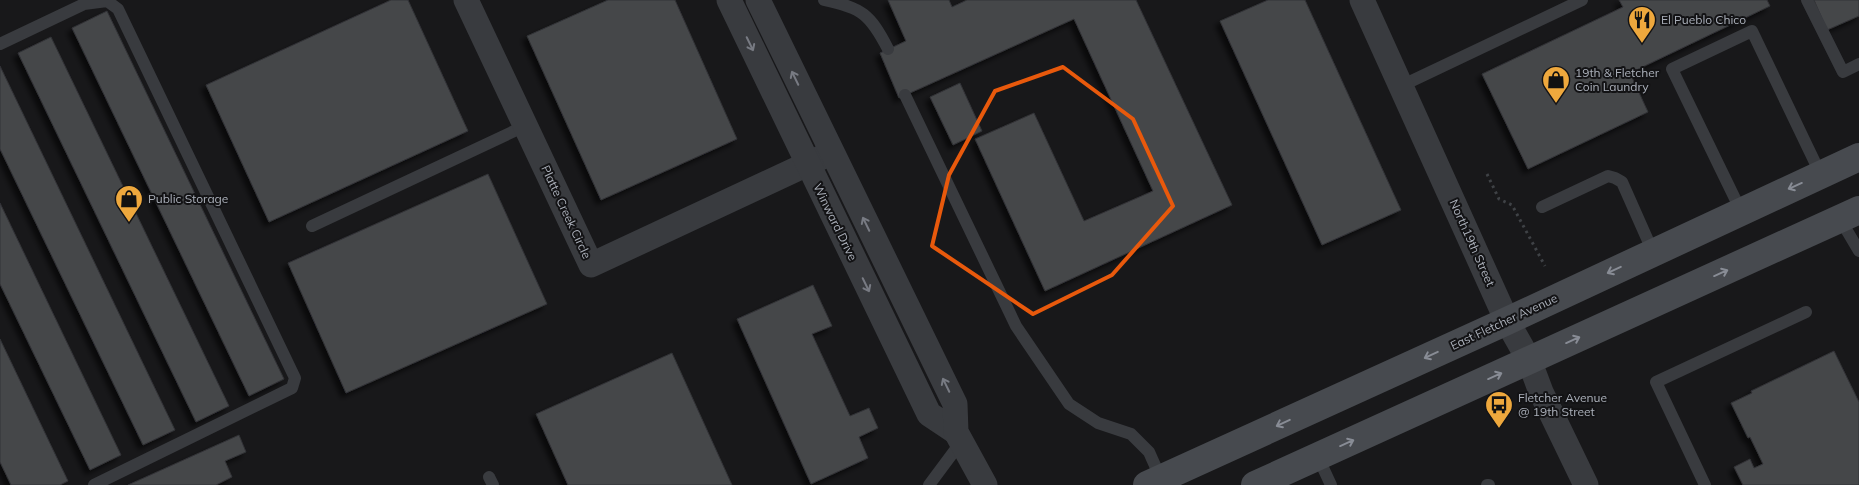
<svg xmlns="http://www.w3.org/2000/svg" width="1859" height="485" font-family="Mulish,sans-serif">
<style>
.building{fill:#45464a;stroke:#323336;filter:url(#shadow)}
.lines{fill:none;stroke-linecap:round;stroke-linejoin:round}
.path{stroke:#3f4246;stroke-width:3;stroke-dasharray:2.5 4;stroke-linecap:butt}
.service{stroke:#393b3f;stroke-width:12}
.minor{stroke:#393b3f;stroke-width:25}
.secondary{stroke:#474a4f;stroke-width:28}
.oneway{stroke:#787b83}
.oneway2{stroke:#888c95}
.marked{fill:none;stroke:#e8590c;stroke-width:4;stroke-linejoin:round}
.labels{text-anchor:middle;stroke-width:4;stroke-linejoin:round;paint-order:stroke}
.poi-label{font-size:12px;fill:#abb0ba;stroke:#131315;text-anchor:start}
.street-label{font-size:12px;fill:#abb0ba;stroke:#131315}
</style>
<defs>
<filter id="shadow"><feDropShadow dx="-4.5" dy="4.5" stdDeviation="2.5" flood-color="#0009"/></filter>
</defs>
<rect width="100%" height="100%" fill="#18181a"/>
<g class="building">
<path d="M391 0H408L468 131 269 222 206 85Z"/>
<path d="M608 0H675L737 139 601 200 527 36Z"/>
<path d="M888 0H949L952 7 967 0H1136L1232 205 1045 291 975 139 1034 113 1084 221 1153 191 1074 19 899 98 880 53 906 41Z"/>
<path d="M1268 0H1305L1401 210 1322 245 1220 21Z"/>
<path d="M1619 0H1767L1770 6 1630 73 1648 112 1528 169 1482 74 1623 7Z"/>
<path d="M1814 0H1859V16L1827 30Z"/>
<path d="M107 11 284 379 249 396 72 28Z"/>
<path d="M51 37 229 406 196 422 18 53Z"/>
<path d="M0 66 175 430 143 445 0 149Z"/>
<path d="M960 83 982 131 953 145 930 97Z"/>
<path d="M488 174 547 304 346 393 288 263Z"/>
<path d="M0 203 121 455 90 470 0 284Z"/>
<path d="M813 285 832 326 812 334 850 416 869 408 878 428 859 437 868 458 811 484 737 319Z"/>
<path d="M0 339 68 481 60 485H11L0 462Z"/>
<path d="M1834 351 1859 402V485H1743L1734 467 1750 459 1754 468 1763 464 1750 437 1748 438 1731 403 1752 393 1751 391Z"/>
<path d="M672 353 732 485H568L536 414Z"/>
<path d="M239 435 246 452 225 461 232 477 216 485H128Z"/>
</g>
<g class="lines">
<path class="path" d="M1487 174 1499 199 1512 205 1545 266"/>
<g class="service">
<path d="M824 0C862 8 870 14 888 49"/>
<path d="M1807 0 1843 72 1859 64"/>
<path d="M0 44 84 4 107 1 118 9 295 378 292 388 94 485"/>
<path d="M1401 86 1582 0"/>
<path d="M905 95 1016 326 1069 404 1098 423 1131 434 1149 452 1161 479"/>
<path d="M1542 207 1608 176 1615 178 1622 182 1653 252"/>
<path d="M1741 211 1672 69 1752 31 1821 175"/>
<path d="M1840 219 1859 251"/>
<path d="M312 226 525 126"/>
<path d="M1318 457 1331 485"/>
<path d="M489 477 493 485"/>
<path d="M929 485 961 442"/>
<path d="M1487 485H1489"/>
<path d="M1705 485 1656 382 1806 312"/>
</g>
<g class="minor">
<path d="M466 0 591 265 831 153"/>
<path d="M729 0 929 414 956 432"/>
<path d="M758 0 955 404 956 432 985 485"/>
<path d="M1362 0 1507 321 1529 360 1541 392 1586 485"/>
</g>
<g class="secondary">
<path d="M1147 485 1507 321 1859 157"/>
<path d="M1255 485 1859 210"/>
</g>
</g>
<defs><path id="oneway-shaft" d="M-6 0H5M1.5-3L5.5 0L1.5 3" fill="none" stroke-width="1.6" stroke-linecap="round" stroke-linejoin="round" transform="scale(1.25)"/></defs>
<g class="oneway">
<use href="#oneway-shaft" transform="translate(750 44) rotate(64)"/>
<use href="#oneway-shaft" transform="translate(795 78) rotate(-116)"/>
<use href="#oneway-shaft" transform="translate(866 224) rotate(-116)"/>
<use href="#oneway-shaft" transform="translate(866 285) rotate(64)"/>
<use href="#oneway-shaft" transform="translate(946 385) rotate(-116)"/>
</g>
<g class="oneway2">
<use href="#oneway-shaft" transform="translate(1795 186) rotate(156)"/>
<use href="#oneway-shaft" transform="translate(1614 270) rotate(155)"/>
<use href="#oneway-shaft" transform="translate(1721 273) rotate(-24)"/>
<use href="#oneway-shaft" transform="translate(1573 340) rotate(-24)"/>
<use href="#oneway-shaft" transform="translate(1431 355) rotate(155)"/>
<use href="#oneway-shaft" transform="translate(1495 376) rotate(-24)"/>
<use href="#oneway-shaft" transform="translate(1283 423) rotate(155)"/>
<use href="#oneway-shaft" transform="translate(1347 443) rotate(-24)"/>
</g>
<path class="marked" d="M1063 67 1133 119 1173 206 1112 275 1033 314 932 246 949 175 995 91Z"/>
<defs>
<symbol id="restaurant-pin" viewBox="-11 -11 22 30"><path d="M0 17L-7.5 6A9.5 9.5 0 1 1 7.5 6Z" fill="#eea83d" stroke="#131315"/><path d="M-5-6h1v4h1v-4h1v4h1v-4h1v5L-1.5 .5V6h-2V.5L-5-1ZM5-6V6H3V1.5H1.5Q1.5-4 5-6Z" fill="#111"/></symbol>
<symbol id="shop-pin" viewBox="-11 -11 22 30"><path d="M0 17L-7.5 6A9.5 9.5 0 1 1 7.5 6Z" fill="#eea83d" stroke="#131315"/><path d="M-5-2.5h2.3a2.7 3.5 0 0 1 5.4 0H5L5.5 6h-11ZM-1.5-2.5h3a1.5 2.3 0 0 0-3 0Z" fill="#111"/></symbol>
<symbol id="bus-pin" viewBox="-11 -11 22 30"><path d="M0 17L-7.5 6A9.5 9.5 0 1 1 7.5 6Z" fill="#eea83d" stroke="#131315"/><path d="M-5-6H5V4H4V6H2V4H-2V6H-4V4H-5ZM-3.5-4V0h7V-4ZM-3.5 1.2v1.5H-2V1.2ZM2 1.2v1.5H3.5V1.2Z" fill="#111"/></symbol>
</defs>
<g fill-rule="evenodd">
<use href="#restaurant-pin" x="1626" y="4" width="32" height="43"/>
<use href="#shop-pin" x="1540" y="64" width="32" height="43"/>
<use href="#shop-pin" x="113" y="183" width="32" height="43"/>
<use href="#bus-pin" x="1483" y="389" width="32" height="43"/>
</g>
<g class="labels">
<g class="poi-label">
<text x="1661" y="24">El Pueblo Chico</text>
<text x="1575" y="77">19th &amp; Fletcher<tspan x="1575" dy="14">Coin Laundry</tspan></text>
<text x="148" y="203">Public Storage</text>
<text x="1518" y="402">Fletcher Avenue<tspan x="1518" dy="14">@ 19th Street</tspan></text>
</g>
<g class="street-label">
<text transform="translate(566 212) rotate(65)" y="4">Platte Creek Circle</text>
<text transform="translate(835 222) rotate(64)" y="4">Winward Drive</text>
<text transform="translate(1472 243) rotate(66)" y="4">North19th Street</text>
<text transform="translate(1504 322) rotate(-25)" y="4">East Fletcher Avenue</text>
</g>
</g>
</svg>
